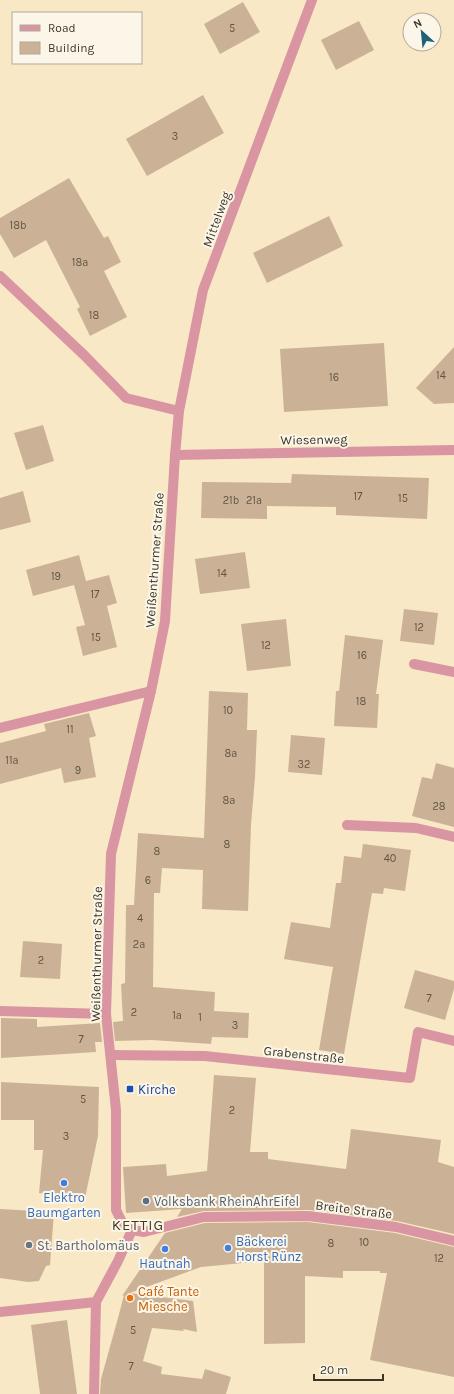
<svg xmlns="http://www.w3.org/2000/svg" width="454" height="1394" font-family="Karla,sans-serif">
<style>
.building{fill:#cbb297}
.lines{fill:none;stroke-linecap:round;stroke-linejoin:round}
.service{stroke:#d995a2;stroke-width:10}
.minor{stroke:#d995a2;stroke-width:10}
.tertiary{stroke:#d995a2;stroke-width:10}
.transit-dot{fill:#1a4fb4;stroke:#fcf6e9;stroke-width:1.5}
.shop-dot{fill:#3f7fe0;stroke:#fcf6e9;stroke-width:1.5}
.service-dot{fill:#5c6f8a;stroke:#fcf6e9;stroke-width:1.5}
.worship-dot{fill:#6b7280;stroke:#fcf6e9;stroke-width:1.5}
.food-dot{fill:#e8710a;stroke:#fcf6e9;stroke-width:1.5}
.labels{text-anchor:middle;stroke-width:4;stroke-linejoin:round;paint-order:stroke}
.number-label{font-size:11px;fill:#605544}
.street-label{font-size:13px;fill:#3c3629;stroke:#fcf6e9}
.transit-label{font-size:13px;fill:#164399;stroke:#fcf6e9;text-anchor:start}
.shop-label{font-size:13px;fill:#366cbe;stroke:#fcf6e9}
.service-label{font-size:13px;fill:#4e5e75;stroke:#fcf6e9;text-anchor:start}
.worship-label{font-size:13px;fill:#5b616d;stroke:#fcf6e9;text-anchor:start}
.food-label{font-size:13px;fill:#c56008;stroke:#fcf6e9;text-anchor:start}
.quarter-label{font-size:15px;letter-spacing:1px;fill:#473a1e;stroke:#fcf6e9}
</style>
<rect width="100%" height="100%" fill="#f8e8c6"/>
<g class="building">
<path d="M243 2 260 32 220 54 204 24Z"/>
<path d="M359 21 374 50 336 70 321 40Z"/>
<path d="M203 95 224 133 147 176 126 139Z"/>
<path d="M69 178 104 238 108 236 121 262 104 271 127 317 90 336 77 309 80 307 46 240 14 258 0 234V218Z"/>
<path d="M329 216 343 246 267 283 253 253Z"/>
<path d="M384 343 388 406 284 412 280 349Z"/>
<path d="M454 347V403L434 404 416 388Z"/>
<path d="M43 425 54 461 26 470 14 433Z"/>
<path d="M292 474 429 478 427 519 336 515V507L267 506V519L201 518 202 482 291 483Z"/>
<path d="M23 491 31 522 0 530V498Z"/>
<path d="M245 552 250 588 200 594 195 559Z"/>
<path d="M79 555 86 581 109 575 117 603 107 606 117 647 83 656 76 627 85 625 74 585 33 596 26 570Z"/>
<path d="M404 609 438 613 434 645 400 641Z"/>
<path d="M286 619 291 666 247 671 241 624Z"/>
<path d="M345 635 383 640 376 694H379L377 728 334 726 336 691H339Z"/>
<path d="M209 691 248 693 247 730H257L255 777 251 825 248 911 202 909 203 870 162 868 160 893H154L153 987 215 992 214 1011 249 1013 248 1038 212 1037 211 1044 152 1040 115 1041 113 1022 123 1021 121 984 125 983 126 905H134L138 833 204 838Z"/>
<path d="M89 713 96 736 89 738 96 777 64 783 61 768 0 784V743L46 731 44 724Z"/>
<path d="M291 735 325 738 322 775 288 772Z"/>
<path d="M436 763 454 768V827L412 816 422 777 432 779Z"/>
<path d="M363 844 411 850 405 891 384 888 383 894 372 893 344 1054 319 1050 333 967 284 959 291 922 330 928 336 883H341L344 856 361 858Z"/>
<path d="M23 941 62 944 60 979 20 977Z"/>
<path d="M415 970 454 981V989L445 1020 404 1008Z"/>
<path d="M1 1018 37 1019V1027L100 1023 102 1042H95L96 1052 1 1058Z"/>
<path d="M214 1075 256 1078 250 1152H268V1159L346 1169 351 1129 441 1140 438 1162 454 1167V1234L397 1221 309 1210 204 1211 177 1217 182 1209 126 1213 123 1167 166 1164 167 1176 207 1171Z"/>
<path d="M1 1082 99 1087 98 1136 85 1198 39 1193 43 1150H34V1120H1Z"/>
<path d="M0 1209 54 1212 50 1265 46 1266 39 1281 28 1282 0 1278Z"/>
<path d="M308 1222 395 1233 454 1247V1377L370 1360 387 1273H380V1271H343V1278L305 1276V1343L264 1344V1261L201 1267 130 1293 193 1301 197 1332 183 1329 184 1331 152 1328 143 1361 162 1367 161 1374 202 1379 205 1369 231 1377 226 1394H100L101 1379 118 1318 124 1295 122 1296 165 1233 205 1223Z"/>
<path d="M67 1320 77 1394H40L31 1325Z"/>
</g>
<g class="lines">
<g class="service">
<path d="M414 664 454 672"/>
<path d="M0 728 151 691"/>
<path d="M347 825 416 828 454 837"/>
</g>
<g class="minor">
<path d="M0 276 84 355 126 398 179 411"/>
<path d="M175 455 454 450"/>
<path d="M0 1011 106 1014"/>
<path d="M111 1055 205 1056 410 1078 418 1032 454 1041"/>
<path d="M0 1312 96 1302"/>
<path d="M94 1394 96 1302 118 1261 132 1230"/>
</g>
<path class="tertiary" d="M312 0 203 290 179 411 175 455 165 621 151 691 111 854 106 1014 116 1110V1210L123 1224 132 1230 144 1232 204 1217 308 1216 396 1227 454 1241"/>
</g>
<rect class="transit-dot" x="126" y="1085" width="8" height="8" rx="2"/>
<g class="shop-dot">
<circle cx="64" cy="1183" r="4"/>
<circle cx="228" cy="1248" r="4"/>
<circle cx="165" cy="1249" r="4"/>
</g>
<circle class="service-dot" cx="146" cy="1201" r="4"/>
<circle class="worship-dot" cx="29" cy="1245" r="4"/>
<circle class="food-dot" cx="130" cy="1298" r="4"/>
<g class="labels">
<g class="number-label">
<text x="232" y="32">5</text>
<text x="175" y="140">3</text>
<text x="18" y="229">18b</text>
<text x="80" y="266">18a</text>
<text x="94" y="319">18</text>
<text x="441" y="379">14</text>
<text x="334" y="381">16</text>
<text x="358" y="500">17</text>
<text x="403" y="502">15</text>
<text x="231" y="504">21b</text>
<text x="254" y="504">21a</text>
<text x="222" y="577">14</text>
<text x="56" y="580">19</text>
<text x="95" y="598">17</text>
<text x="419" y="631">12</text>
<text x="96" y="641">15</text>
<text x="266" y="649">12</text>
<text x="362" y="659">16</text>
<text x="361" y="705">18</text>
<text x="228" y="714">10</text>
<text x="70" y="733">11</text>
<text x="231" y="757">8a</text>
<text x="12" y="764">11a</text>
<text x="304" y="768">32</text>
<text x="78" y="774">9</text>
<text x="229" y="804">8a</text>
<text x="439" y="810">28</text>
<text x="227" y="848">8</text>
<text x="157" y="855">8</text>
<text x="390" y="862">40</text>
<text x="148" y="884">6</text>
<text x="140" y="922">4</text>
<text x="139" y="948">2a</text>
<text x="41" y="964">2</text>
<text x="429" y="1002">7</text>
<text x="134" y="1016">2</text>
<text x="177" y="1019">1a</text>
<text x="200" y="1021">1</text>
<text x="235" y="1029">3</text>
<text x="81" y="1043">7</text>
<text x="83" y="1103">5</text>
<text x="232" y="1114">2</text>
<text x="66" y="1140">3</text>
<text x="364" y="1246">10</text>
<text x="331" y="1247">8</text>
<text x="439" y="1262">12</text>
<text x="133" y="1334">5</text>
<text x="131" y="1370">7</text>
</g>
<g class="street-label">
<text transform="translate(216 219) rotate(-70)" y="5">Mittelweg</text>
<text transform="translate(314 439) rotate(-1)" y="5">Wiesenweg</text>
<text transform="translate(154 560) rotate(-86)" y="5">Weißenthurmer Straße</text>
<text transform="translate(96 954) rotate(-89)" y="5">Weißenthurmer Straße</text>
<text transform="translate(304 1054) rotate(6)" y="5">Grabenstraße</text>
<text transform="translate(354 1209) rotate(7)" y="5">Breite Straße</text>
</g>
<g class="transit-label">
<text x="138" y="1094">Kirche</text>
</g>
<g class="shop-label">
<text x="64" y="1202">Elektro<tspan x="64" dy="15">Baumgarten</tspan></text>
<text x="236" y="1246" text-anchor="start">Bäckerei<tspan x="236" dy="15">Horst Rünz</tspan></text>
<text x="165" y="1268">Hautnah</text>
</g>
<g class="service-label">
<text x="154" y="1206">Volksbank RheinAhrEifel</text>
</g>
<g class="worship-label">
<text x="37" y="1250">St. Bartholomäus</text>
</g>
<g class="food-label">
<text x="138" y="1296">Café Tante<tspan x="138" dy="15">Miesche</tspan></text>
</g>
<g class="quarter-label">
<text x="138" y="1230">KETTIG</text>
</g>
</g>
<rect x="12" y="12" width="130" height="52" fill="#fcf6e9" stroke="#afa99c"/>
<rect x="20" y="25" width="20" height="6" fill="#d995a2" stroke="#afa99c"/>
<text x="48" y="32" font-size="12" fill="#3c3629">Road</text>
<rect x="20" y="42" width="20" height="12" fill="#cbb297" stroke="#afa99c"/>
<text x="48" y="52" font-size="12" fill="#3c3629">Building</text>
<g transform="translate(422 32) rotate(333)"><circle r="19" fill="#fcf6e9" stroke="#afa99c"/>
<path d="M0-3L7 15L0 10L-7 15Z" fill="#216177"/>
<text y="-6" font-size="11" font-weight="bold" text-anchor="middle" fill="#3c3629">N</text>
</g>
<path d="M314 1374v6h69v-6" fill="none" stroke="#3c3629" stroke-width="2"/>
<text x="320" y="1374" font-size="12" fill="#3c3629" stroke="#fcf6e9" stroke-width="3" paint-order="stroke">20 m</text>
</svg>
